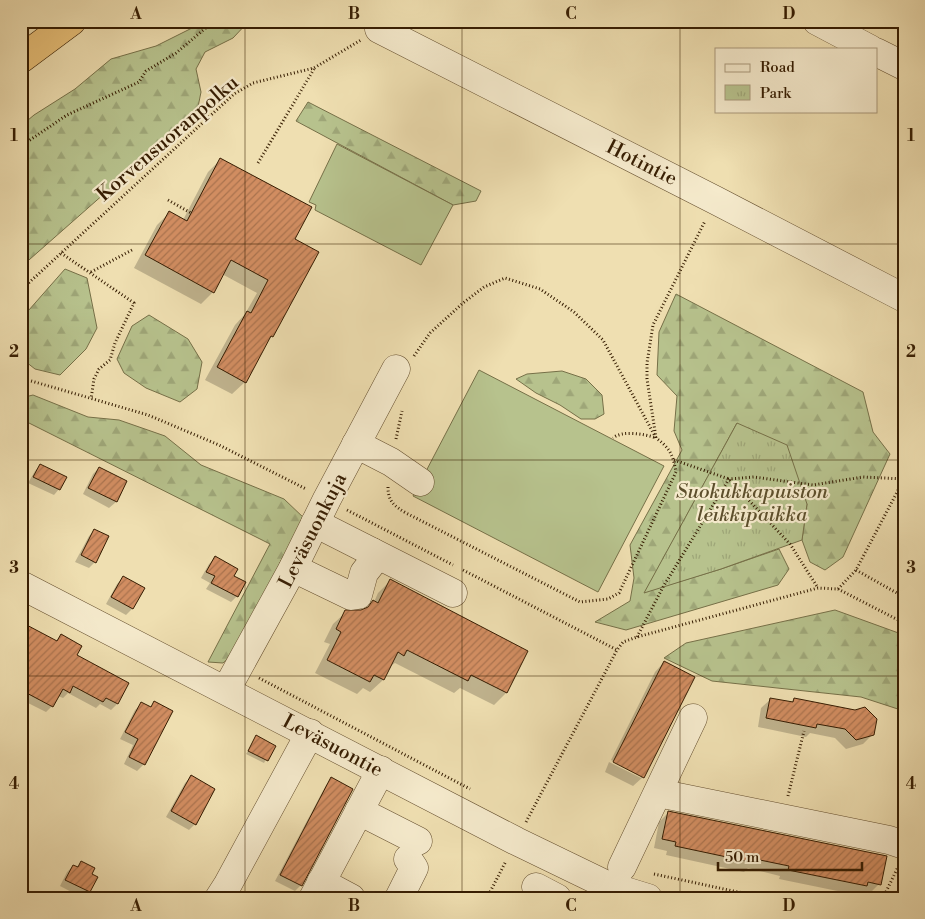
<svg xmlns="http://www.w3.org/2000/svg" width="925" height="919" font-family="'Libre Bodoni',serif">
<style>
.forest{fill:url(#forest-firs);stroke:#767048}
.park{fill:url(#park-tufts);stroke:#767048}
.pitch{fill:#b7c28d;stroke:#767048}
.shadow{fill:#0003}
.building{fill:url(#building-hatch);stroke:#361d02}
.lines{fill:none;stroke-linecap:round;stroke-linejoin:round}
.minor-casing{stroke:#644e2e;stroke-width:29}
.highway-casing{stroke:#361d02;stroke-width:29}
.path{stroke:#361d02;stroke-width:3;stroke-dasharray:1 2.5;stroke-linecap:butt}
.minor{stroke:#f5eacc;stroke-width:28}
.highway{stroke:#e8c078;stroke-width:28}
.grid{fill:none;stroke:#361d02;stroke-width:1;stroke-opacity:0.55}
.labels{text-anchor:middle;stroke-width:4.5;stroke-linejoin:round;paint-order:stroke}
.street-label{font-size:20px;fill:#361d02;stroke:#f5eacc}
.park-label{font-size:20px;font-style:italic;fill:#5d4f2c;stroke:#f5eacc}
.neatline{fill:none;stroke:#361d02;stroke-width:2}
.grid-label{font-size:16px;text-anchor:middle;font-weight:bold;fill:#361d02}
</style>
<defs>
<pattern id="forest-firs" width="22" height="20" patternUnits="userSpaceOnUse" patternTransform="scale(1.25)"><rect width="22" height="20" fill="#b7c28d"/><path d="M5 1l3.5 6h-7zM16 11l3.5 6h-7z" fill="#9ea678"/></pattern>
<pattern id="park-tufts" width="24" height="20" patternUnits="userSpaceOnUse" patternTransform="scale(1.25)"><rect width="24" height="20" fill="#b7c28d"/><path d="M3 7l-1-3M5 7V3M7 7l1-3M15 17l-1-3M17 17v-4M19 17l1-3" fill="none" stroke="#9ea678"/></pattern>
<pattern id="building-hatch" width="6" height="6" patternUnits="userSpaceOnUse" patternTransform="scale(1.25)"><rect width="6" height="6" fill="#d18d61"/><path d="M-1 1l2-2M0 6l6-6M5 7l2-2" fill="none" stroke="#aa734e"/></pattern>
</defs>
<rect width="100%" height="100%" fill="#efdfb1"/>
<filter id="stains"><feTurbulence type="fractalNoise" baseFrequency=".004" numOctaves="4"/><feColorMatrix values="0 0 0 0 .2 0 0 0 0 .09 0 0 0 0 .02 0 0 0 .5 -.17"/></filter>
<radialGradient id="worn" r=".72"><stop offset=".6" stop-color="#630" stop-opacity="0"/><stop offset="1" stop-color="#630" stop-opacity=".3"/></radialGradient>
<g class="forest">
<path d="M206 21H249L233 38 205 52 196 69 201 92 197 112 21 267V126L34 115 75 89 111 59 156 46Z"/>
<path d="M308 102 481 191 476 201 453 205 296 121Z"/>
<path d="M65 269 87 278 97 328 86 349 60 375 35 369 21 358V319Z"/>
<path d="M676 294 863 392 873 432 890 454 843 557 825 570 810 562 802 540 807 504 737 423 645 592 721 569 779 549 789 569 778 585 626 630 595 622 630 601 634 578 630 545 682 450 674 431 677 396 657 375 659 332Z"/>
<path d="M149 315 188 339 202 362 197 389 180 402 146 388 124 373 117 359 132 326Z"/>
<path d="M562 371 586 379 602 395 604 414 595 419H581L560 405 536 393 516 379 527 374Z"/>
<path d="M33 395 88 417 119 420 165 436 201 465 284 499 305 519 236 652 223 663 208 662 270 544 23 420 21 417V398Z"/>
<path d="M835 610 904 635V711L861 697 712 681 664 658 686 643Z"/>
</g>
<path class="park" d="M737 423 787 445 807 504 802 540 721 569 644 593Z"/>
<g class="pitch">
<path d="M337 144 453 205 421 265 315 210 316 205 309 202Z"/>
<path d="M479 370 664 466 598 592 413 496Z"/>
</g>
<g class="shadow">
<path d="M220 160 293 239 272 336 266 342 245 382 232 394 205 380 235 325 245 314 257 293 222 274 213 292 201 304 134 268 157 225 169 213 183 220 208 172Z"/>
<path d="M40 465 59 489 54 495 28 483 35 471Z"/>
<path d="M99 468 126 482 116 502 109 508 83 494 93 474Z"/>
<path d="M21 519 27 522 21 533Z"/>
<path d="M95 530 108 537 95 562 89 568 75 562 89 536Z"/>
<path d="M215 558 233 576 244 582 237 596 231 602 206 589 210 583 201 578 209 564Z"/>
<path d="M123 578 143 589 132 609 126 615 106 604 117 584Z"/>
<path d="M391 580 527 651 506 693 494 705 460 688 454 693 395 663 389 667 383 680 370 692 363 688 357 694 315 673 330 644 324 642 333 624 346 612 364 610 374 602 378 593Z"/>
<path d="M61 636 75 656 117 704 111 710 100 704 96 708 68 693 63 698 58 696 52 706 46 712 22 700 55 642Z"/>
<path d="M664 662 643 777 633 786 605 772 609 762 641 778V775L611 760 655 672Z"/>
<path d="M771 699 790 703 794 699 872 735 863 744 846 749 835 738 810 733 806 737 758 727 761 708Z"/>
<path d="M154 703 171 712 143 765 137 771 124 764 133 745 120 739 135 710 141 704 149 708Z"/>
<path d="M256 737 274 746 264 763 246 754Z"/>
<path d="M191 777 195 824 189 830 166 817 185 783Z"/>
<path d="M332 779 352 789 301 885 295 891 275 881 326 785Z"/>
<path d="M669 812 879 884 870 893 860 891 857 895 779 879 780 876 748 868 744 872 666 855 667 851 654 848 659 822Z"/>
<path d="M81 862 90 875 96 878 89 892 83 898 60 886 67 872 73 866 76 868Z"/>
</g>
<g class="building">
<path d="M220 158 312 207 295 239 319 252 273 337 271 336 246 383 217 367 247 311 251 313 268 280 231 260 214 293 145 255 169 211 187 221Z"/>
<path d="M40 464 67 477 60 490 33 477Z"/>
<path d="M99 467 127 481 117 502 88 488Z"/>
<path d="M94 529 109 536 96 563 81 555Z"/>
<path d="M215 556 238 569 234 576 246 582 238 597 211 583 215 576 206 572Z"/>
<path d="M123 576 145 588 133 609 111 597Z"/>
<path d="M390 579 528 651 507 693 471 675 468 681 407 650 404 656 398 652 384 680 374 675 370 682 327 660 341 632 336 629 345 610H361L368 607 373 600 378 603Z"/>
<path d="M21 622 57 641 61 634 82 646 77 655 129 683 118 704 106 698 103 702 73 686 70 693 63 689 53 707 21 690Z"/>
<path d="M664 661 695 677 644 778 613 762Z"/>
<path d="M770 698 793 702 794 698 855 710 865 707 877 719 874 735 856 740 845 729 817 724 816 728 766 718Z"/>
<path d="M154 701 173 711 145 765 129 757 138 739 125 732 141 702 151 707Z"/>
<path d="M256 735 276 746 268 761 248 751Z"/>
<path d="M191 775 215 789 196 825 171 811Z"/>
<path d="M331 777 353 789 302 886 280 875Z"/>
<path d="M668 811 887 856 881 885 868 882 867 886 788 870 789 866 755 859V863L675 846 676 842 662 839Z"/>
<path d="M81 861 95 868 92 874 98 877 90 892 65 880 73 865 78 867Z"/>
</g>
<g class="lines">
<defs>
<g id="minor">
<path d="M817 21 870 49"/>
<path d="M379 29 715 200 904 298"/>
<path d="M876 52 904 66"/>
<path d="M356 444 391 462 420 482"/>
<path d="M315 523 453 593"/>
<path d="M293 568 351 596 358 595 364 573 371 564 372 552"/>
<path d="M21 585 516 841 609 886 648 898"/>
<path d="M226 690 293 568 327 499 396 369"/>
<path d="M658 793 889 840 904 845"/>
<path d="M359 811 418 841"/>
<path d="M622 867 693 718"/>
<path d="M321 882 351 898"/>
<path d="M536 887 557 898"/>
<path d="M219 898 228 884 310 733"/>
<path d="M313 898 381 770"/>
<path d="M399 898 414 868 408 859"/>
</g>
<path id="highway" d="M21 59 72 21"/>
</defs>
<use href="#minor" class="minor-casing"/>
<use href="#highway" class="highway-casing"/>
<g class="path">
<path d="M21 146 67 115 139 82 146 71 176 53 214 21"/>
<path d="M258 163 314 69"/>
<path d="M168 200 191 213"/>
<path d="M61 253 134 303 115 343 110 360 99 369 94 379 91 399"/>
<path d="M91 272 132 250"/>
<path d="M21 290 234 94 253 83 314 68 361 40"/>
<path d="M414 356 430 333 463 303 484 287 505 278 540 289 574 312 603 340 656 438C645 434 622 430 613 438"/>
<path d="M21 378 148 415 219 445 306 489"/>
<path d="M396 439 402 411"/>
<path d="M674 460 729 479 790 544 818 588"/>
<path d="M388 487C388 501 394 506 406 513L580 602 608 599 619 593 676 472C673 455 670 448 656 438L647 379V363L653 325 705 221"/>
<path d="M347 510 453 565"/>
<path d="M463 570 617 650 623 642 637 637 818 588 838 589 856 570 904 479"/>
<path d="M856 570 904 597"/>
<path d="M838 589 904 623"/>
<path d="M637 637 663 587 729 479 754 477 813 485 863 477 904 479"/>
<path d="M259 678 470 789"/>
<path d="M788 796 804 731"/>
<path d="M526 822 617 650"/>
<path d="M654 874 766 898"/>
<path d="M487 898 506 861"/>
<path d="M883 898 898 867"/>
</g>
<use href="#minor" class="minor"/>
<use href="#highway" class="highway"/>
</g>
<path class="grid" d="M245 21V898M462 21V898M680 21V898M21 244H904M21 460H904M21 676H904"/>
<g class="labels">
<g class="street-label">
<text transform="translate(167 138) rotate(-41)" y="7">Korvensuoranpolku</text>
<text transform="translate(642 162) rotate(27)" y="7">Hotintie</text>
<text transform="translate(312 530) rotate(-63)" y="7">Leväsuonkuja</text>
<text transform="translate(333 745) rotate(28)" y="7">Leväsuontie</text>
</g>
<g class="park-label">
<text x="752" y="498">Suokukkapuiston<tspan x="752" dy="23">leikkipaikka</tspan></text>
</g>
</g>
<rect width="925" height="919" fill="none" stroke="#efdfb1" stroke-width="55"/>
<rect x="715" y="48" width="162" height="65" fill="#f5eacc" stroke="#a9987b"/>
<rect x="725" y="64" width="25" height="8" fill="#f5eacc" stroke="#a9987b"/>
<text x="760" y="72" font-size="15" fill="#361d02">Road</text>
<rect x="725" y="85" width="25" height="15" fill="url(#park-tufts)" stroke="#a9987b"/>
<text x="760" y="98" font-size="15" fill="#361d02">Park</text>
<path d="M718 862v8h144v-8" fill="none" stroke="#361d02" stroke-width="2.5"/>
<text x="725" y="862" font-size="15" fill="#361d02" stroke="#f5eacc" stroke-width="4" paint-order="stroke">50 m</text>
<rect x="28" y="28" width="870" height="864" class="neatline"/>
<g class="grid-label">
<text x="136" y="19">A</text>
<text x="354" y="19">B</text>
<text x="571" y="19">C</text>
<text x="789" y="19">D</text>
<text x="14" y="141">1</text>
<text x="911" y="141">1</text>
<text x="14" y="357">2</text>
<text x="911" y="357">2</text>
<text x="14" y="573">3</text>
<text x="911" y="573">3</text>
<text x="14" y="789">4</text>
<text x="911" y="789">4</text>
<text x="136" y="911">A</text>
<text x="354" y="911">B</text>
<text x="571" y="911">C</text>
<text x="789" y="911">D</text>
</g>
<rect width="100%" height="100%" filter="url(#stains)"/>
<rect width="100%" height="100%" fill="url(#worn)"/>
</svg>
